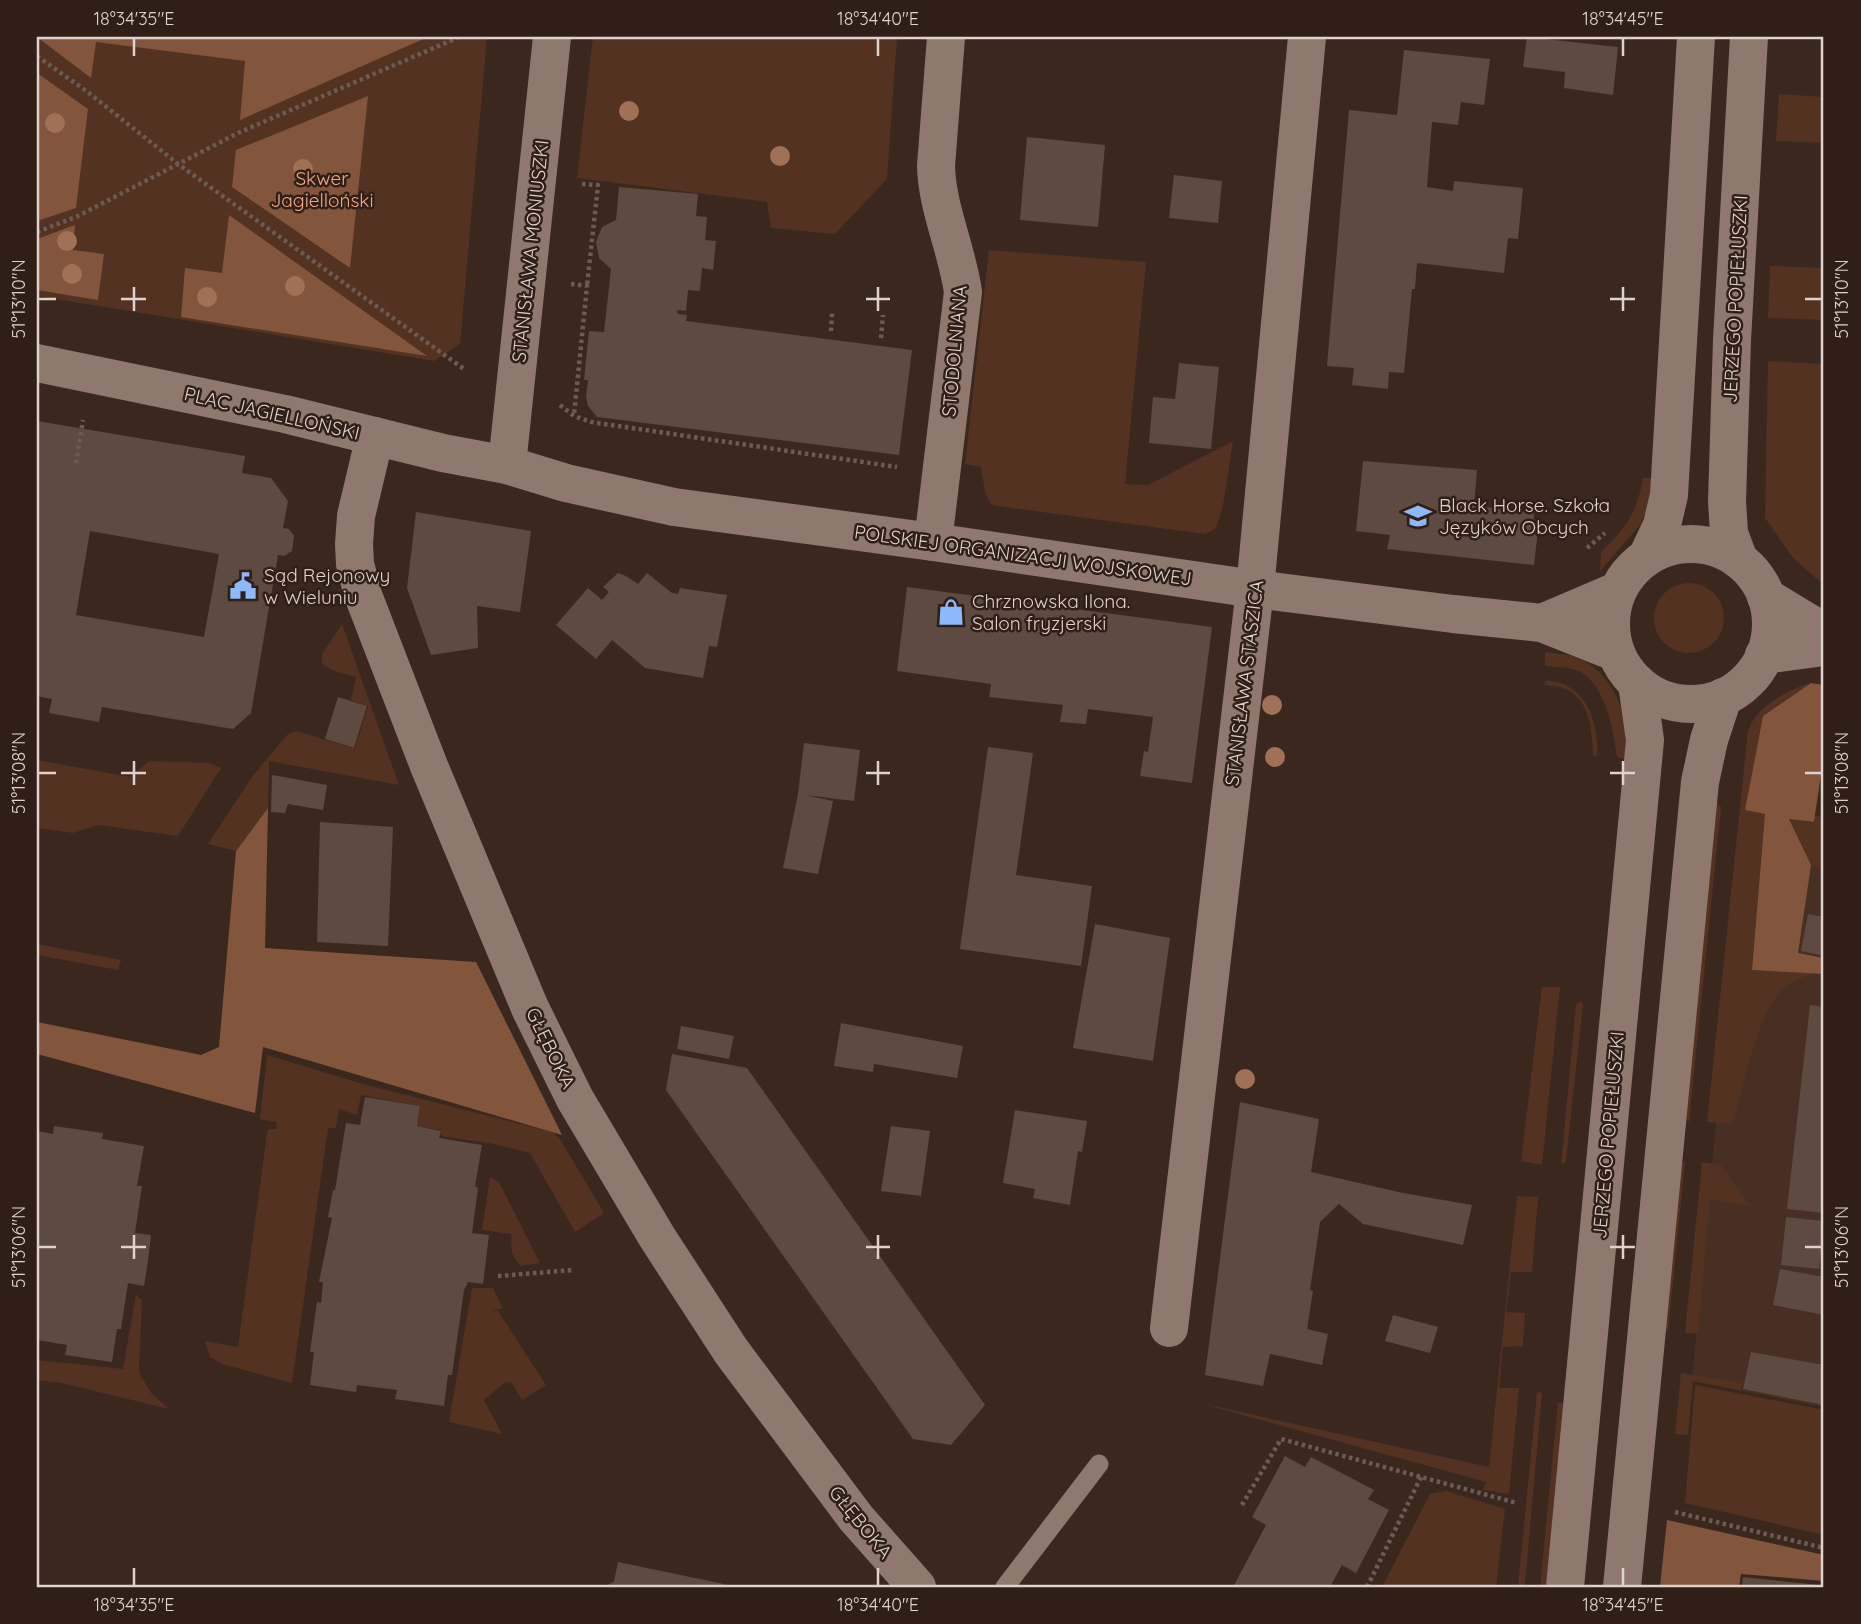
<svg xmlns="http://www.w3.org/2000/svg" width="1861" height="1624" font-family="Quicksand,sans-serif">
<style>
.built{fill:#472f23}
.green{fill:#533221}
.forest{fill:#83553d}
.building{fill:#5d4a40;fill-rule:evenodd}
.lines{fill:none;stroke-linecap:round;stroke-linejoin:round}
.path{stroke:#6c5b53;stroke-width:4.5;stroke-dasharray:3.5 3.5;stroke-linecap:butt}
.service{stroke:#8f796f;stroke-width:19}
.minor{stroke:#8f796f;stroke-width:38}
.secondary{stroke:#8f796f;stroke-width:38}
.tree{fill:#a07057}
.ticks{fill:none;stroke:#ded2cc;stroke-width:2.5}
.labels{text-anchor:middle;stroke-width:5;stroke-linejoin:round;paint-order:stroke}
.park-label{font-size:19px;fill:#f4aa84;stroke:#301f16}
.street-label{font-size:19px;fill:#ded2cc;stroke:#301f16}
.poi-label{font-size:19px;fill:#ded2cc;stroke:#301f16;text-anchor:start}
.neatline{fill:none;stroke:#ded2cc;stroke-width:2.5}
.ticks-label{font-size:18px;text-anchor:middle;fill:#ded2cc}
</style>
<rect width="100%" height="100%" fill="#3a281f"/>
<path class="built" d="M1745 810 1824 825V1407L1692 1381Z"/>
<g class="green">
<path d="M37 37H487L460 344 434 361 37 296Z"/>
<path d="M593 37H897L887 179 835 234 771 228 767 202 577 178Z"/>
<path d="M1779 94 1824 97V143L1776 141Z"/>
<path d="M989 250 1146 262 1125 484 1148 485 1233 441 1223 506 1216 528 1205 534 991 505 985 492 981 467 965 464Z"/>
<path d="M1770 266 1824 268V320L1768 318Z"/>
<path d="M1768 361 1824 364V585L1794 559 1765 518Z"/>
<path d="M1643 478H1654L1647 510 1639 526 1600 571 1601 552C1626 528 1637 513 1643 478Z"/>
<circle cx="1689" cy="618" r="35"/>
<path d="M342 624 399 785 269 761 268 808 236 851 208 844 252 777 288 734 296 731 355 749 368 706 351 700 356 677 332 670 322 664V654Z"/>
<path d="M1545 652C1554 653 1564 654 1572 656 1615 670 1632 719 1624 759L1617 757C1614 730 1604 676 1572 669 1563 667 1553 667 1545 666Z"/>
<path d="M1546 681C1585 681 1600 723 1597 756L1593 755C1592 732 1591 701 1566 689 1560 686 1551 686 1544 685Z"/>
<path d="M1811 683 1763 716 1745 810 1765 814 1752 970 1814 973C1804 977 1793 980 1785 987 1757 1011 1743 1088 1733 1124L1707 1122 1748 731C1756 707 1788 689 1811 683Z"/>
<path d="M37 760 130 777 149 761 209 763 221 768 178 836 98 825 73 833 37 828Z"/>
<path d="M1714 800 1721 807 1689 1122 1680 1113Z"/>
<path d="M1815 816 1824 817V868L1811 865 1789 818 1814 823Z"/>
<path d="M37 944 121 960 118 970 37 955Z"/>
<path d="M1542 987H1560L1542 1165 1521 1161Z"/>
<path d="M1581 1001 1583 1005 1566 1161 1561 1165 1576 1005Z"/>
<path d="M267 1055 363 1084 552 1132 560 1139 604 1213 575 1232 530 1153 494 1144 441 1136V1130L417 1126 420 1106 361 1095 357 1115 339 1109 336 1128H328L292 1383 222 1364 210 1357 205 1341 238 1347 267 1134 268 1129H276L277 1122 260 1119Z"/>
<path d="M1685 1161 1668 1332 1659 1323 1675 1167Z"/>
<path d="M1702 1162 1721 1165 1750 1206 1710 1199 1698 1334 1685 1333Z"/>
<path d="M490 1177 499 1182 540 1263 520 1266 512 1253 511 1234 482 1230Z"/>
<path d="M1517 1196 1538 1197 1532 1272H1511L1506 1312 1525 1313 1523 1346 1503 1347 1499 1388H1519L1509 1494 1483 1490 1486 1482 1199 1403 1489 1467Z"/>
<path d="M472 1288H493L503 1309 492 1310 498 1311 546 1385 522 1400 512 1383 505 1382 484 1400 502 1434 449 1422Z"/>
<path d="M136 1294 142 1301 139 1373 151 1393 169 1409 62 1383 37 1380V1360L123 1369Z"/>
<path d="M1681 1373 1742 1383 1741 1390 1693 1381 1688 1435 1675 1434Z"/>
<path d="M1695 1385 1824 1410V1535L1685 1503Z"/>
<path d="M1537 1392 1542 1393 1526 1573 1524 1587H1518Z"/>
<path d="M1558 1402 1565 1404 1547 1587H1540Z"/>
<path d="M1446 1491 1505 1509 1496 1587H1382L1430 1494Z"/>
</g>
<g class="forest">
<path d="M37 37H428L240 120 245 61 96 42 91 78Z"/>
<path d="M37 73 88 109 76 208 37 221Z"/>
<path d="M368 96 350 268 232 187 236 150Z"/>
<path d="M229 215 427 356 181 317 185 268 222 273Z"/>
<path d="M75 225 73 250 104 254 98 300 37 290V239Z"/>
<path d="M1811 683 1824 685V754L1814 822 1789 819 1811 865 1798 953 1824 958V974L1752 970 1765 814 1745 810 1763 716Z"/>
<path d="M268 808 265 948 476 962 562 1135 263 1047 255 1113 37 1054V1022L201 1055 219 1047 236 851Z"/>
<path d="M1667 1520 1824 1555V1581L1741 1574 1739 1587H1660Z"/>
</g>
<g class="building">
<path d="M1527 37 1618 47 1613 95 1564 88 1565 72 1523 67Z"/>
<path d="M1404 50 1490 59 1484 105 1461 102 1458 125 1432 122 1427 187 1453 191 1454 181 1523 188 1518 239 1508 238 1504 273 1417 263 1415 289H1412L1404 373 1389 372 1388 389 1352 385 1354 368 1327 366 1349 110 1397 115Z"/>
<path d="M1027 137 1105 145 1098 227 1020 220Z"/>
<path d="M1174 175 1222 181 1218 223 1169 218Z"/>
<path d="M619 187 698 194 696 216 707 217 705 240 716 241 713 270 702 268 700 291 688 290 686 311 677 310 678 314 687 315 686 321 912 350 899 455 597 417 588 406 586 397 588 380H584L589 331 604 332 611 269 599 258 596 242 602 227 616 220Z"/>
<path d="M1179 363 1219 367 1211 449 1149 443 1153 397 1175 399Z"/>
<path d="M37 421 245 456 242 473 271 478 288 501 283 528 289 529 294 536 292 551 284 556 278 555 251 713 233 729 102 707 99 722 49 713 52 699 37 696ZM90 531 219 554 204 637 76 615Z"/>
<path d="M1363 461 1477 470 1474 506 1534 512 1533 529 1538 530 1534 565 1387 549 1390 535 1356 531Z"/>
<path d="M416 512 531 531 520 612 477 606 478 648 431 655 407 588Z"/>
<path d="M618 573 626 576 638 584 647 573 672 593 678 594 680 588 727 595 717 647 709 646 703 678 645 668 612 640 596 659 556 625 588 588 602 600 609 592 603 587Z"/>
<path d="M907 587 1212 627 1192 783 1140 776 1144 751 1148 752 1153 717 1088 709 1086 724 1060 722 1063 705 989 697 991 684 897 671Z"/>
<path d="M338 697 367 706 354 748 325 739Z"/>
<path d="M804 743 860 750 854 801 805 795 833 801 818 874 783 868 798 794Z"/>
<path d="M988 747 1033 753 1016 875 1092 886 1081 966 960 949Z"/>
<path d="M272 775 327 785 323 810 288 804 285 813 271 812Z"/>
<path d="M320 822 393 827 388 946 317 942Z"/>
<path d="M1808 914 1824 917V956L1801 951Z"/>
<path d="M1095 924 1170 938 1153 1061 1073 1048Z"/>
<path d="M1810 1005 1824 1007V1213L1787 1209Z"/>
<path d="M841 1023 963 1046 957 1078 874 1064 873 1072 834 1066Z"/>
<path d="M681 1026 734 1036 729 1059 677 1049Z"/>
<path d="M672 1054 747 1068 985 1405 951 1445 913 1439 666 1090Z"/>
<path d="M365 1097 420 1106 417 1126 441 1131 439 1138 482 1145 475 1186 478 1188 472 1233 489 1235 483 1284 468 1282 464 1290 452 1375H448L444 1406 395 1399 397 1390 357 1385 356 1392 310 1385 314 1352H310L317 1302 321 1303 323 1282H319L332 1218 328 1217 333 1190H335L346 1123 360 1125Z"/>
<path d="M1240 1102 1319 1119 1311 1172 1403 1193 1472 1205 1463 1245 1363 1224 1339 1204 1320 1222 1310 1290 1313 1291 1307 1329 1328 1334 1322 1365 1270 1354 1263 1386 1205 1375Z"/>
<path d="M1015 1110 1087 1121 1082 1152 1078 1151 1070 1205 1033 1198 1035 1189 1003 1183Z"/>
<path d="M54 1126 103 1133 102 1139 144 1146 137 1186H142L135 1233 151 1235 148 1261 144 1286 128 1283 121 1329H117L112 1362 65 1355 67 1345 37 1340V1131L53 1134Z"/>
<path d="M891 1126 930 1131 921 1196 881 1191Z"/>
<path d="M1786 1217 1824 1221 1819 1269 1781 1265Z"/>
<path d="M1780 1269 1824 1277V1315L1773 1305Z"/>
<path d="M1393 1315 1438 1327 1430 1353 1385 1341Z"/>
<path d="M1751 1352 1824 1365V1405L1743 1389Z"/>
<path d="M1285 1456 1305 1467 1311 1457 1374 1490 1368 1499 1389 1510 1356 1573 1342 1565 1330 1587H1233L1266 1525 1252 1517Z"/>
<path d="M618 1562 724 1584 723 1587H605L614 1581Z"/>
<path d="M1743 1577 1819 1585V1587H1742Z"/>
</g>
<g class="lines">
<g class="path">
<path d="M37 56 89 93 178 164 464 369"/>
<path d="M582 184 598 185 587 286"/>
<path d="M37 232 76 217 238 133 459 37"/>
<path d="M571 284 587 286 574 415"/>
<path d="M831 331 832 313"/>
<path d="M881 338 883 315"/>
<path d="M560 405 574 416 591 422 897 467"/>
<path d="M76 463 83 420"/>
<path d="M1587 548 1605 533"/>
<path d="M498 1276 573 1270"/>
<path d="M1242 1505 1281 1439 1517 1503"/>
<path d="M1675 1512 1824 1548"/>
<path d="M1367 1587 1421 1477"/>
</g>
<path class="service" d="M1005 1587 1099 1464"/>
<g class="minor">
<path d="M37 363 285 414 443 453 507 465 566 483 674 507 933 542 1255 589 1453 614 1542 623 1615 652"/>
<path d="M375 436 356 516 354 544 355 564 363 595 429 766 530 1008 575 1099 657 1237 731 1351 856 1518 917 1587"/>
<path d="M507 465 552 37"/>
<path d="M933 542 963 292C957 249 937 208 936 166L946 37"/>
<path d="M1766 597 1824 632"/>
<path d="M1542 623 1617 591"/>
<path d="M1764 655 1824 647"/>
<path d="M1169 1328 1255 589 1307 37"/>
</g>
<g class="secondary">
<circle cx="1691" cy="624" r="80"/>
<path d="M1648 555 1662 525 1669 495 1696 37"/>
<path d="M1739 560 1729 533 1727 501 1732 340 1749 37"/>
<path d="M1565 1587 1645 740 1637 683"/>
<path d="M1622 1587 1700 782 1709 740 1723 697"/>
</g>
</g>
<g class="tree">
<circle cx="629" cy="111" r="10"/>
<circle cx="55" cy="123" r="10"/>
<circle cx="780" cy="156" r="10"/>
<circle cx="303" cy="169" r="10"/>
<circle cx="67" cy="241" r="10"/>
<circle cx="72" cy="274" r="10"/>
<circle cx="295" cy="286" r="10"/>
<circle cx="207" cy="297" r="10"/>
<circle cx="1272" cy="705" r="10"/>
<circle cx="1275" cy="757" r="10"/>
<circle cx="1245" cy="1079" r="10"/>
</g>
<path class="ticks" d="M134 38V56M878 38V56M1623 38V56M134 287V311M878 287V311M1623 287V311M38 299H56M121 299H146M866 299H890M1610 299H1635M1805 299H1822M134 761V785M878 761V785M1623 761V785M38 773H56M121 773H146M866 773H890M1610 773H1635M1805 773H1822M134 1235V1259M878 1235V1259M1623 1235V1259M38 1247H56M121 1247H146M866 1247H890M1610 1247H1635M1805 1247H1822M134 1568V1586M878 1568V1586M1623 1568V1586"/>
<defs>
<symbol id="school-bare" viewBox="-9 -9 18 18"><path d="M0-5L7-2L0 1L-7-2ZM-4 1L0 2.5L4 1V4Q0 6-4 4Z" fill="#8cb9fc" stroke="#301f16" stroke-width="2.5" paint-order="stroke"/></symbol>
<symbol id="civic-bare" viewBox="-9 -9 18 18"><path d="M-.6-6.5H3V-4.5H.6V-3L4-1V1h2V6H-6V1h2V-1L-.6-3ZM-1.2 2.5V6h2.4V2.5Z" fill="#8cb9fc" stroke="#301f16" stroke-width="2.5" paint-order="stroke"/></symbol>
<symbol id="shop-bare" viewBox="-9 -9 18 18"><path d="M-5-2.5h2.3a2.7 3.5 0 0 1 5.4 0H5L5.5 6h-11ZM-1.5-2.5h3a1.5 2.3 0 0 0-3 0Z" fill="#8cb9fc" stroke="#301f16" stroke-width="2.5" paint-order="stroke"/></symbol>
</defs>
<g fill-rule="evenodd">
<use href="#school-bare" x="1399" y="497" width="38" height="38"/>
<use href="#civic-bare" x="224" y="567" width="38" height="38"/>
<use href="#shop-bare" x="932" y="593" width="38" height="38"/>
</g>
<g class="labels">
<g class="park-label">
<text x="322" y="185">Skwer<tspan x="322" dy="22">Jagielloński</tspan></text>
</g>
<g class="street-label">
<text transform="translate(530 251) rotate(-84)" y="7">STANISŁAWA MONIUSZKI</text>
<text transform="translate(1735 299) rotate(-87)" y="7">JERZEGO POPIEŁUSZKI</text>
<text transform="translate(954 351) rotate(-85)" y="7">STODOLNIANA</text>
<text transform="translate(272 413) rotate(13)" y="7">PLAC JAGIELLOŃSKI</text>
<text transform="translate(1023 555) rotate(8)" y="7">POLSKIEJ ORGANIZACJI WOJSKOWEJ</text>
<text transform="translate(1244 683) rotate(-83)" y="7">STANISŁAWA STASZICA</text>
<text transform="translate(551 1048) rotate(64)" y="7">GŁĘBOKA</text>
<text transform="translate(1608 1135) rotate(-85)" y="7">JERZEGO POPIEŁUSZKI</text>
<text transform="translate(861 1522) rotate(51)" y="7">GŁĘBOKA</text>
</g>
<g class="poi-label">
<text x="1439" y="512">Black Horse. Szkoła<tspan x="1439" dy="22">Języków Obcych</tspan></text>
<text x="264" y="582">Sąd Rejonowy<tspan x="264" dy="22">w Wieluniu</tspan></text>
<text x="972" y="608">Chrznowska Ilona.<tspan x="972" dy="22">Salon fryzjerski</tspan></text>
</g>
</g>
<rect width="1861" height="1624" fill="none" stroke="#301f16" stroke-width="77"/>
<rect x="38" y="38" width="1784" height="1548" class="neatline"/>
<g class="ticks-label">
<text x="134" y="25">18°34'35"E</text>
<text x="878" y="25">18°34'40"E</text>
<text x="1623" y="25">18°34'45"E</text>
<text transform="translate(19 299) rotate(-90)" y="6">51°13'10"N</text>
<text transform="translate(1842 299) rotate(-90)" y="6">51°13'10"N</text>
<text transform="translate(19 773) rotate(-90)" y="6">51°13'08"N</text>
<text transform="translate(1842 773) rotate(-90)" y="6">51°13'08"N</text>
<text transform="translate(19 1247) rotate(-90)" y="6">51°13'06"N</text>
<text transform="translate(1842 1247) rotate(-90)" y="6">51°13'06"N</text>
<text x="134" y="1611">18°34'35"E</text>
<text x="878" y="1611">18°34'40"E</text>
<text x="1623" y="1611">18°34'45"E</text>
</g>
</svg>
